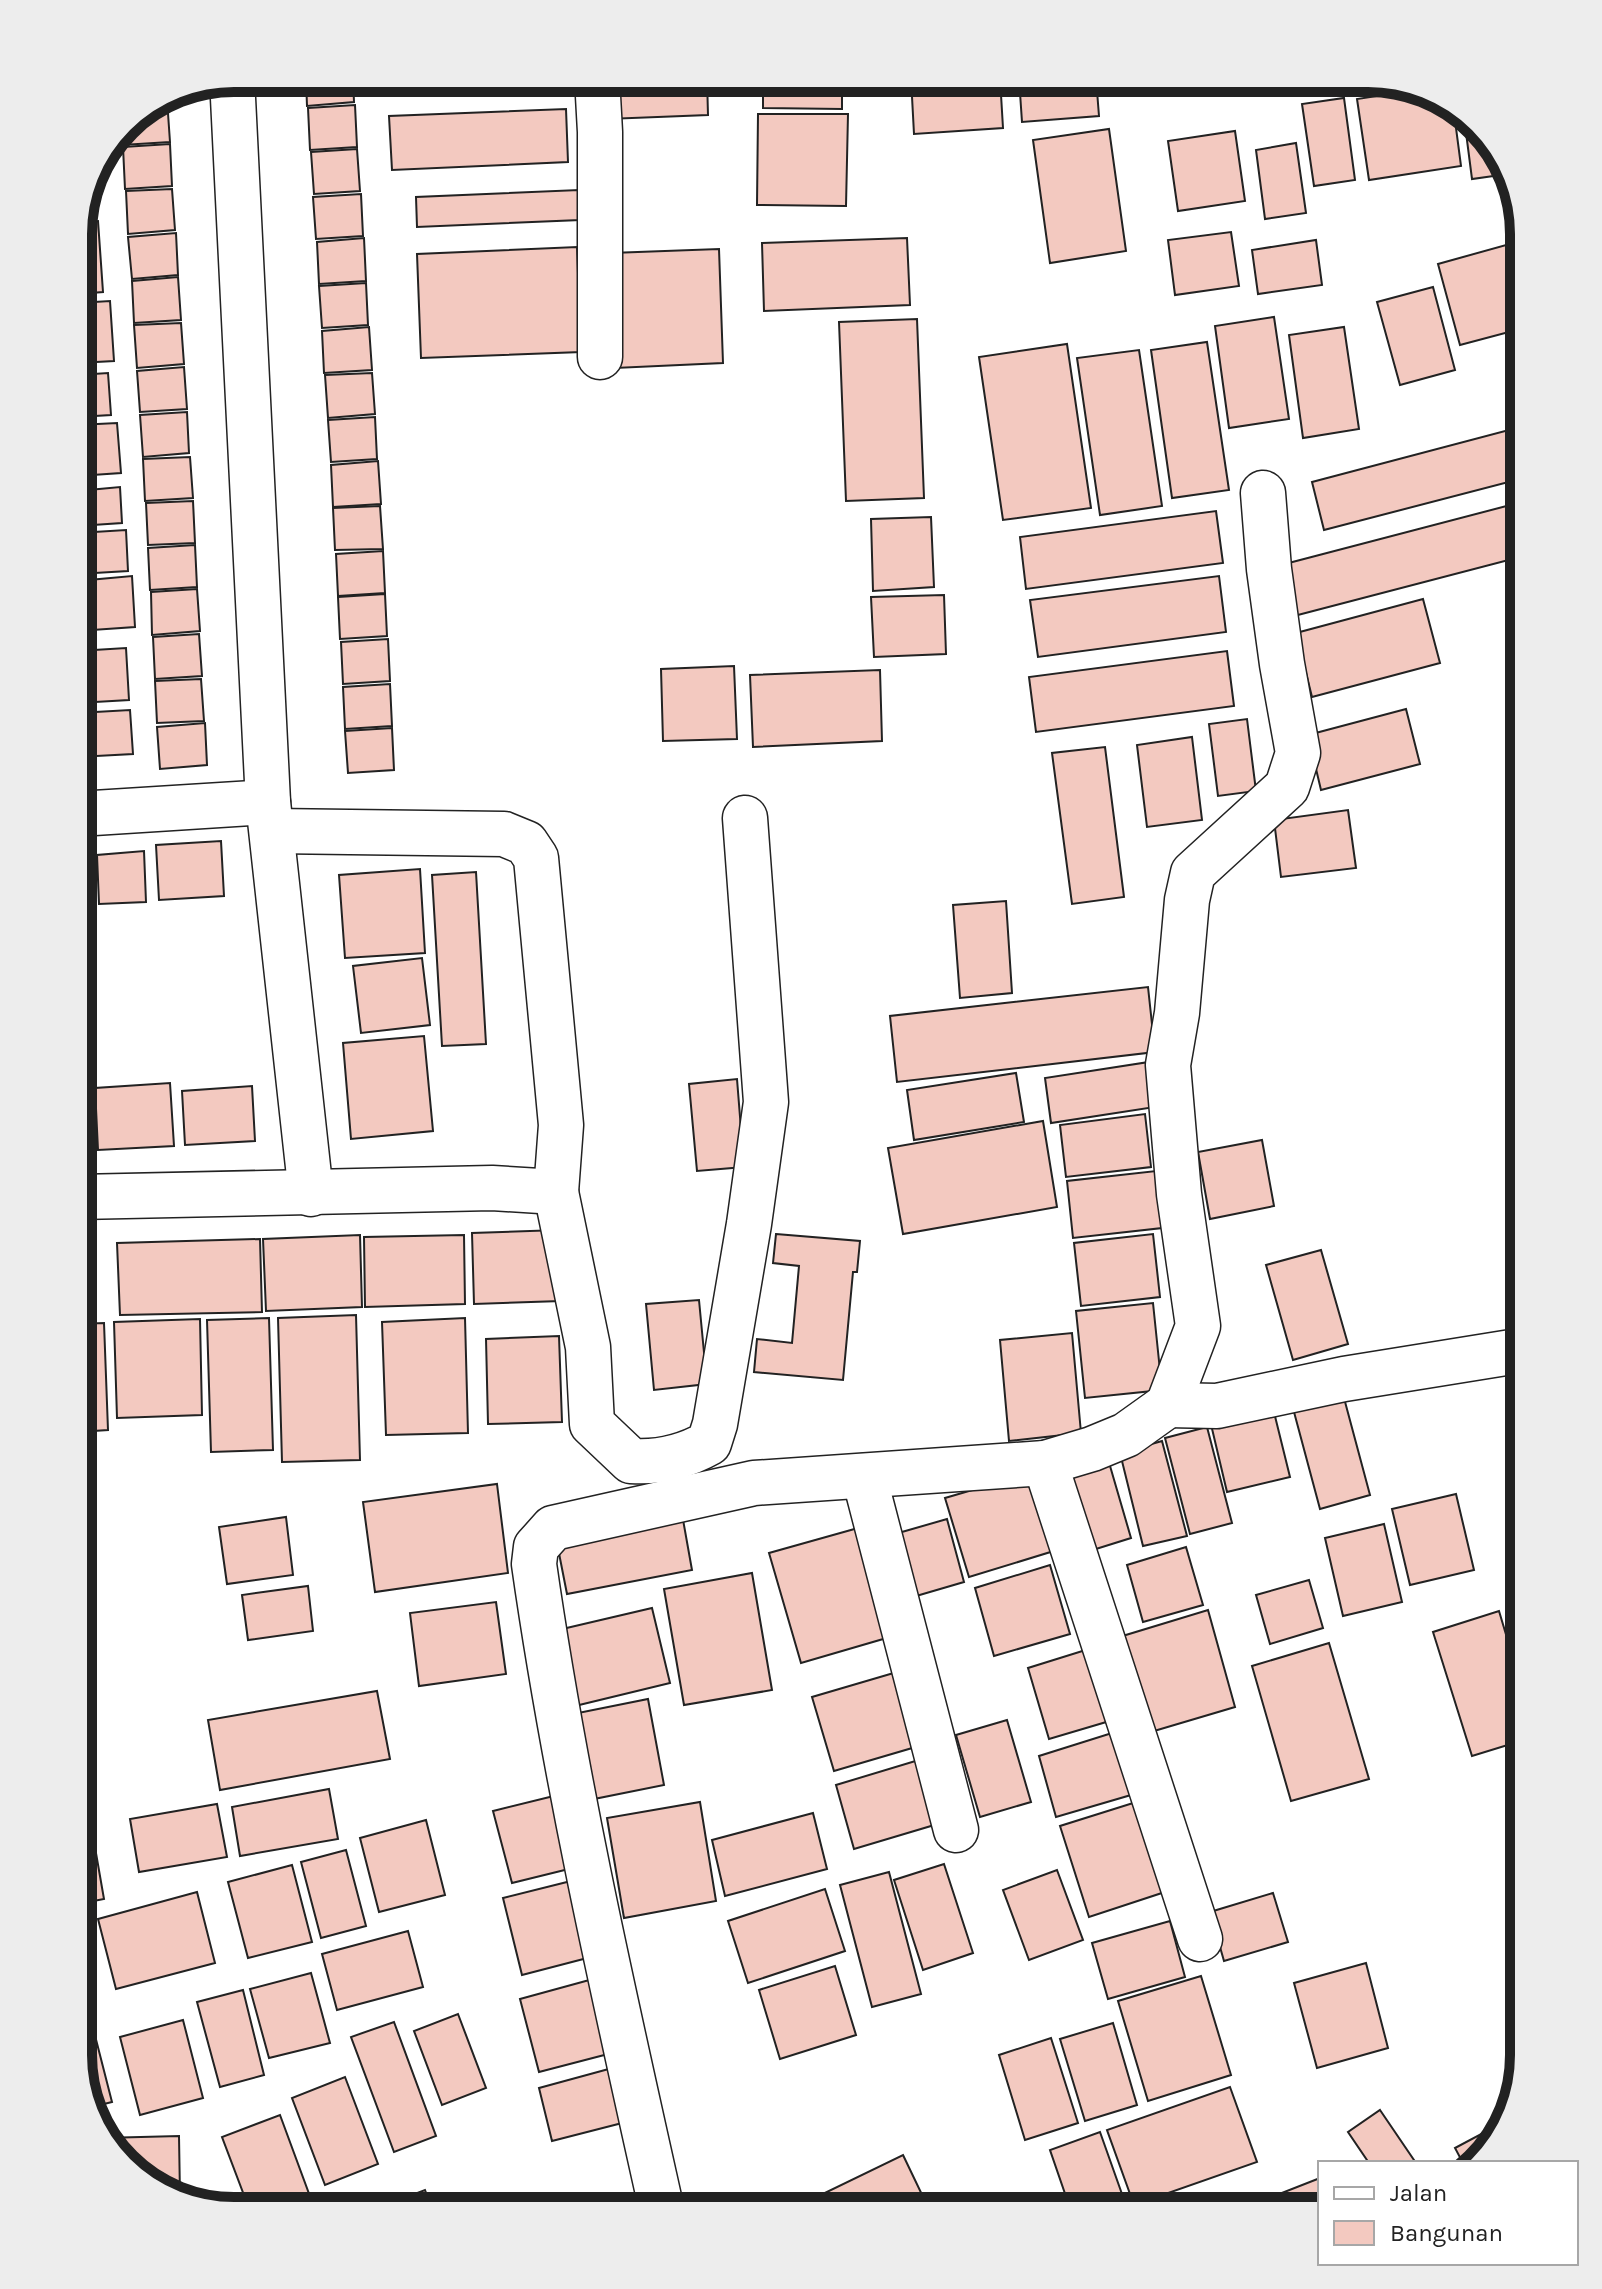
<svg xmlns="http://www.w3.org/2000/svg" width="1602" height="2289" font-family="Karla,sans-serif">
<style>
.building{fill:#f3c9c0;stroke:#222;stroke-width:2}
.lines{fill:none;stroke-linecap:round;stroke-linejoin:round}
.minor-casing{stroke:#222;stroke-width:47}
.minor{stroke:#fff;stroke-width:44}
.rim{fill:none;stroke:#222;stroke-width:10}
</style>
<rect width="100%" height="100%" fill="#fff"/>
<g class="building">
<path d="M306 78H353L354 102 307 106Z"/>
<path d="M383 78H481V86L384 90Z"/>
<path d="M606 78H707L708 115 607 119Z"/>
<path d="M763 78H842V109L763 108Z"/>
<path d="M911 78H1000L1003 128 914 134Z"/>
<path d="M1019 78H1096L1099 116 1022 122Z"/>
<path d="M1416 90 1446 99 1453 105 1461 166 1369 180 1357 99Z"/>
<path d="M1344 98 1355 180 1314 186 1302 104Z"/>
<path d="M167 99 170 142 122 145 121 129 131 117 158 100Z"/>
<path d="M355 105 357 147 310 150 308 108Z"/>
<path d="M566 109 568 162 392 170 389 116Z"/>
<path d="M758 114H848L846 206 757 205Z"/>
<path d="M1464 117 1503 156 1508 174 1472 179Z"/>
<path d="M1109 129 1126 251 1050 263 1033 140Z"/>
<path d="M1235 131 1245 201 1178 211 1168 141Z"/>
<path d="M1296 143 1306 213 1265 219 1256 150Z"/>
<path d="M170 144 172 186 125 189 123 147Z"/>
<path d="M357 149 360 191 314 194 311 152Z"/>
<path d="M89 182 91 211 81 212Z"/>
<path d="M172 189 175 230 128 234 126 191Z"/>
<path d="M579 190 580 220 417 227 416 197Z"/>
<path d="M361 194 363 236 316 239 313 197Z"/>
<path d="M98 221 103 292 78 294V223Z"/>
<path d="M1231 232 1239 286 1175 295 1168 240Z"/>
<path d="M176 233 178 275 132 279 128 237Z"/>
<path d="M364 238 366 281 319 284 317 242Z"/>
<path d="M907 238 910 305 764 311 762 243Z"/>
<path d="M1316 240 1322 285 1258 294 1252 250Z"/>
<path d="M1524 240V328L1460 345 1438 264Z"/>
<path d="M577 247 581 352 421 358 417 254Z"/>
<path d="M719 249 723 363 615 368 611 253Z"/>
<path d="M178 277 181 320 134 323 132 281Z"/>
<path d="M366 283 368 325 322 328 319 286Z"/>
<path d="M1433 287 1455 370 1400 385 1377 302Z"/>
<path d="M110 301 114 361 78 363V303Z"/>
<path d="M1274 317 1289 419 1229 428 1215 326Z"/>
<path d="M917 319 924 498 846 501 839 322Z"/>
<path d="M181 323 184 364 137 368 134 325Z"/>
<path d="M369 327 372 370 324 373 322 331Z"/>
<path d="M1344 327 1359 429 1303 438 1289 335Z"/>
<path d="M1207 342 1229 490 1172 498 1151 350Z"/>
<path d="M1067 344 1091 508 1003 520 979 357Z"/>
<path d="M1139 350 1162 506 1100 515 1077 358Z"/>
<path d="M184 367 187 409 140 412 137 371Z"/>
<path d="M108 373 111 415 78 417V375Z"/>
<path d="M372 373 375 414 328 418 325 375Z"/>
<path d="M187 412 189 453 143 457 140 415Z"/>
<path d="M375 417 377 459 331 462 328 420Z"/>
<path d="M117 423 121 473 78 476V425Z"/>
<path d="M1524 426V478L1324 530 1312 482Z"/>
<path d="M190 457 193 498 145 501 143 459Z"/>
<path d="M378 461 381 504 333 507 331 465Z"/>
<path d="M120 487 122 523 78 526V491Z"/>
<path d="M193 501 195 543 148 545 146 503Z"/>
<path d="M1518 503 1524 528V556L1294 616 1281 565Z"/>
<path d="M380 506 383 549 335 550 333 508Z"/>
<path d="M1216 511 1223 563 1026 589 1020 537Z"/>
<path d="M931 517 934 587 873 591 871 519Z"/>
<path d="M126 530 128 571 78 574V533Z"/>
<path d="M195 545 197 587 150 590 148 548Z"/>
<path d="M383 551 385 593 338 596 336 554Z"/>
<path d="M132 576 135 627 78 631V581Z"/>
<path d="M1219 576 1226 632 1038 657 1030 600Z"/>
<path d="M197 589 200 631 152 635 151 592Z"/>
<path d="M385 594 387 636 340 639 338 597Z"/>
<path d="M944 595 946 654 874 657 871 597Z"/>
<path d="M1423 599 1440 663 1312 697 1296 633Z"/>
<path d="M199 634 202 676 155 679 153 637Z"/>
<path d="M388 639 390 681 343 684 341 642Z"/>
<path d="M126 648 129 700 78 703V651Z"/>
<path d="M1227 651 1234 706 1036 732 1029 677Z"/>
<path d="M734 666 737 739 663 741 661 669Z"/>
<path d="M880 670 882 741 753 747 750 675Z"/>
<path d="M201 679 204 721 157 723 155 681Z"/>
<path d="M390 684 392 726 345 729 343 687Z"/>
<path d="M1406 709 1420 764 1321 790 1308 735Z"/>
<path d="M130 710 133 754 78 757V713Z"/>
<path d="M1247 719 1256 791 1218 796 1209 724Z"/>
<path d="M205 723 207 765 160 769 157 727Z"/>
<path d="M392 728 394 770 348 773 345 731Z"/>
<path d="M1192 737 1202 820 1147 827 1137 745Z"/>
<path d="M1105 747 1124 897 1072 904 1052 753Z"/>
<path d="M1348 810 1356 868 1281 877 1274 820Z"/>
<path d="M221 841 224 896 159 900 156 845Z"/>
<path d="M144 851 146 902 99 904 97 855Z"/>
<path d="M420 869 425 953 345 958 339 875Z"/>
<path d="M476 872 486 1044 442 1046 432 875Z"/>
<path d="M1006 901 1012 993 960 998 953 905Z"/>
<path d="M422 958 430 1025 361 1033 353 966Z"/>
<path d="M1148 987 1155 1052 897 1082 890 1016Z"/>
<path d="M424 1036 433 1131 351 1139 343 1043Z"/>
<path d="M1149 1062 1155 1107 1051 1123 1045 1078Z"/>
<path d="M1016 1073 1024 1122 914 1140 907 1090Z"/>
<path d="M737 1079 744 1167 697 1171 689 1084Z"/>
<path d="M170 1083 174 1146 98 1150 95 1088Z"/>
<path d="M252 1086 255 1141 185 1145 182 1091Z"/>
<path d="M1145 1114 1151 1167 1066 1177 1060 1125Z"/>
<path d="M1043 1121 1057 1207 903 1234 888 1148Z"/>
<path d="M1262 1140 1274 1206 1210 1219 1198 1152Z"/>
<path d="M1156 1171 1162 1228 1073 1238 1067 1181Z"/>
<path d="M559 1230 561 1301 474 1304 472 1233Z"/>
<path d="M776 1234 860 1241 857 1272H853L843 1380 754 1372 757 1339 792 1343 799 1266 773 1263Z"/>
<path d="M1153 1234 1160 1297 1081 1306 1074 1243Z"/>
<path d="M360 1235 362 1307 266 1311 263 1239Z"/>
<path d="M464 1235 465 1304 365 1307 364 1237Z"/>
<path d="M260 1239 262 1312 120 1315 117 1243Z"/>
<path d="M1321 1250 1348 1344 1293 1360 1266 1265Z"/>
<path d="M699 1300 707 1384 654 1390 646 1304Z"/>
<path d="M1153 1303 1162 1390 1085 1398 1076 1311Z"/>
<path d="M356 1315 360 1460 282 1462 278 1318Z"/>
<path d="M269 1318 273 1450 211 1452 207 1320Z"/>
<path d="M465 1318 468 1433 386 1435 382 1322Z"/>
<path d="M200 1319 202 1415 117 1418 114 1322Z"/>
<path d="M104 1323 108 1430 78 1432V1324Z"/>
<path d="M1072 1333 1081 1433 1009 1441 1000 1340Z"/>
<path d="M559 1336 562 1422 488 1424 486 1339Z"/>
<path d="M1344 1398 1370 1495 1320 1509 1294 1412Z"/>
<path d="M1271 1400 1290 1477 1227 1492 1209 1416Z"/>
<path d="M1207 1427 1232 1523 1190 1534 1165 1438Z"/>
<path d="M1162 1441 1187 1536 1143 1546 1120 1453Z"/>
<path d="M1108 1459 1131 1538 1080 1554 1057 1474Z"/>
<path d="M1524 1468V1538L1508 1472Z"/>
<path d="M1034 1472 1057 1550 969 1577 945 1498Z"/>
<path d="M497 1484 508 1573 375 1592 363 1502Z"/>
<path d="M1456 1494 1474 1570 1410 1585 1392 1509Z"/>
<path d="M682 1514 692 1570 567 1594 556 1538Z"/>
<path d="M286 1517 293 1575 227 1584 219 1527Z"/>
<path d="M947 1519 964 1582 906 1599 888 1536Z"/>
<path d="M1384 1524 1402 1602 1343 1616 1325 1538Z"/>
<path d="M858 1528 890 1637 801 1663 769 1553Z"/>
<path d="M1186 1547 1203 1605 1143 1622 1127 1565Z"/>
<path d="M1050 1565 1070 1634 994 1656 975 1588Z"/>
<path d="M752 1573 772 1690 684 1705 664 1589Z"/>
<path d="M1309 1580 1323 1628 1270 1644 1256 1595Z"/>
<path d="M308 1586 313 1631 248 1640 242 1595Z"/>
<path d="M496 1602 506 1674 419 1686 410 1613Z"/>
<path d="M652 1608 670 1683 575 1706 558 1630Z"/>
<path d="M1524 1608V1654L1515 1610Z"/>
<path d="M1208 1610 1235 1707 1144 1734 1116 1638Z"/>
<path d="M1499 1611 1524 1695V1740L1472 1756 1433 1632Z"/>
<path d="M1329 1643 1369 1779 1291 1801 1252 1666Z"/>
<path d="M1092 1648 1113 1720 1049 1739 1028 1668Z"/>
<path d="M897 1672 919 1746 834 1771 812 1697Z"/>
<path d="M377 1691 390 1759 220 1790 208 1720Z"/>
<path d="M648 1699 664 1785 594 1799 578 1713Z"/>
<path d="M1007 1720 1031 1802 980 1817 956 1735Z"/>
<path d="M1112 1733 1131 1795 1056 1817 1039 1756Z"/>
<path d="M922 1759 941 1823 854 1849 836 1785Z"/>
<path d="M329 1789 338 1839 240 1856 232 1807Z"/>
<path d="M566 1793 585 1865 512 1883 493 1811Z"/>
<path d="M1149 1798 1177 1888 1089 1917 1060 1826Z"/>
<path d="M700 1802 716 1901 624 1918 607 1818Z"/>
<path d="M217 1804 227 1857 139 1872 130 1819Z"/>
<path d="M89 1813 104 1899 78 1904V1815Z"/>
<path d="M813 1813 827 1869 725 1896 712 1840Z"/>
<path d="M426 1820 445 1895 379 1912 360 1838Z"/>
<path d="M346 1850 366 1926 321 1938 301 1862Z"/>
<path d="M944 1864 973 1953 923 1970 894 1880Z"/>
<path d="M292 1865 312 1942 248 1958 228 1882Z"/>
<path d="M1057 1870 1083 1940 1029 1960 1003 1890Z"/>
<path d="M889 1872 921 1994 872 2007 840 1885Z"/>
<path d="M575 1880 595 1956 522 1975 503 1898Z"/>
<path d="M825 1889 845 1951 748 1983 728 1921Z"/>
<path d="M197 1892 215 1963 116 1989 98 1919Z"/>
<path d="M1273 1893 1288 1942 1224 1961 1210 1912Z"/>
<path d="M1170 1921 1185 1977 1108 1999 1092 1943Z"/>
<path d="M408 1931 423 1987 337 2010 322 1954Z"/>
<path d="M1366 1963 1388 2048 1317 2068 1294 1983Z"/>
<path d="M835 1966 856 2035 780 2059 759 1990Z"/>
<path d="M311 1973 330 2043 269 2058 250 1989Z"/>
<path d="M1201 1976 1231 2075 1148 2101 1118 2001Z"/>
<path d="M593 1979 612 2053 539 2072 520 1999Z"/>
<path d="M243 1990 264 2075 220 2087 197 2002Z"/>
<path d="M458 2014 486 2088 442 2105 414 2031Z"/>
<path d="M90 2016 112 2102 92 2107 78 2055V2019Z"/>
<path d="M183 2020 203 2098 140 2115 120 2037Z"/>
<path d="M394 2022 436 2136 394 2152 351 2037Z"/>
<path d="M1113 2023 1137 2105 1085 2121 1060 2039Z"/>
<path d="M1051 2038 1078 2123 1025 2140 999 2055Z"/>
<path d="M616 2067 630 2121 552 2141 539 2088Z"/>
<path d="M345 2077 378 2164 325 2185 292 2098Z"/>
<path d="M1230 2087 1257 2162 1134 2205 1107 2130Z"/>
<path d="M1380 2110 1416 2163H1369L1348 2132Z"/>
<path d="M280 2115 315 2210 312 2211H250L222 2137Z"/>
<path d="M1498 2125 1503 2134 1473 2163H1463L1455 2148Z"/>
<path d="M1100 2132 1128 2211H1071L1050 2150Z"/>
<path d="M179 2136 180 2196 148 2185 103 2138Z"/>
<path d="M903 2155 926 2203 910 2211H805L802 2204Z"/>
<path d="M1320 2178V2211H1263L1259 2202Z"/>
<path d="M425 2190 433 2211H370Z"/>
<path d="M628 2202 631 2211H604Z"/>
</g>
<g class="lines">
<defs>
<g id="minor">
<path d="M232 78 268 802 311 1194"/>
<path d="M597 78 600 132V357"/>
<path d="M78 814 268 802"/>
<path d="M556 1192 588 1347 592 1424 631 1461C659 1463 684 1457 709 1443L715 1424 749 1224 766 1102 745 818"/>
<path d="M78 1197 492 1188 556 1192 561 1125 536 858 526 843 504 834 273 831"/>
<path d="M1168 1405 1217 1406 1344 1379 1524 1350"/>
<path d="M1045 1463 1200 1939"/>
<path d="M864 1476 956 1830"/>
<path d="M662 2211C614 1996 565 1781 534 1564L536 1547 553 1528 754 1483 1045 1463 1092 1449 1126 1435 1168 1405 1198 1326 1179 1194 1168 1065 1177 1013 1187 900 1193 873 1287 787 1298 753 1282 664 1269 569 1263 493"/>
</g>
</defs>
<use href="#minor" class="minor-casing"/>
<use href="#minor" class="minor"/>
</g>
<path d="M0 0H1602V2289H0ZM234 92H1368A142 142 0 0 1 1510 234V2055A142 142 0 0 1 1368 2197H234A142 142 0 0 1 92 2055V234A142 142 0 0 1 234 92Z" fill="#ededed" fill-rule="evenodd"/>
<path class="rim" d="M234 92H1368A142 142 0 0 1 1510 234V2055A142 142 0 0 1 1368 2197H234A142 142 0 0 1 92 2055V234A142 142 0 0 1 234 92Z"/>
<rect x="1318" y="2161" width="260" height="104" fill="#ffffff" stroke="#a7a7a7" stroke-width="2"/>
<rect x="1334" y="2187" width="40" height="12" fill="#ffffff" stroke="#a7a7a7" stroke-width="2"/>
<text x="1390" y="2201" font-size="24" fill="#222222">Jalan</text>
<rect x="1334" y="2221" width="40" height="24" fill="#f3c9c0" stroke="#a7a7a7" stroke-width="2"/>
<text x="1390" y="2241" font-size="24" fill="#222222">Bangunan</text>
</svg>
